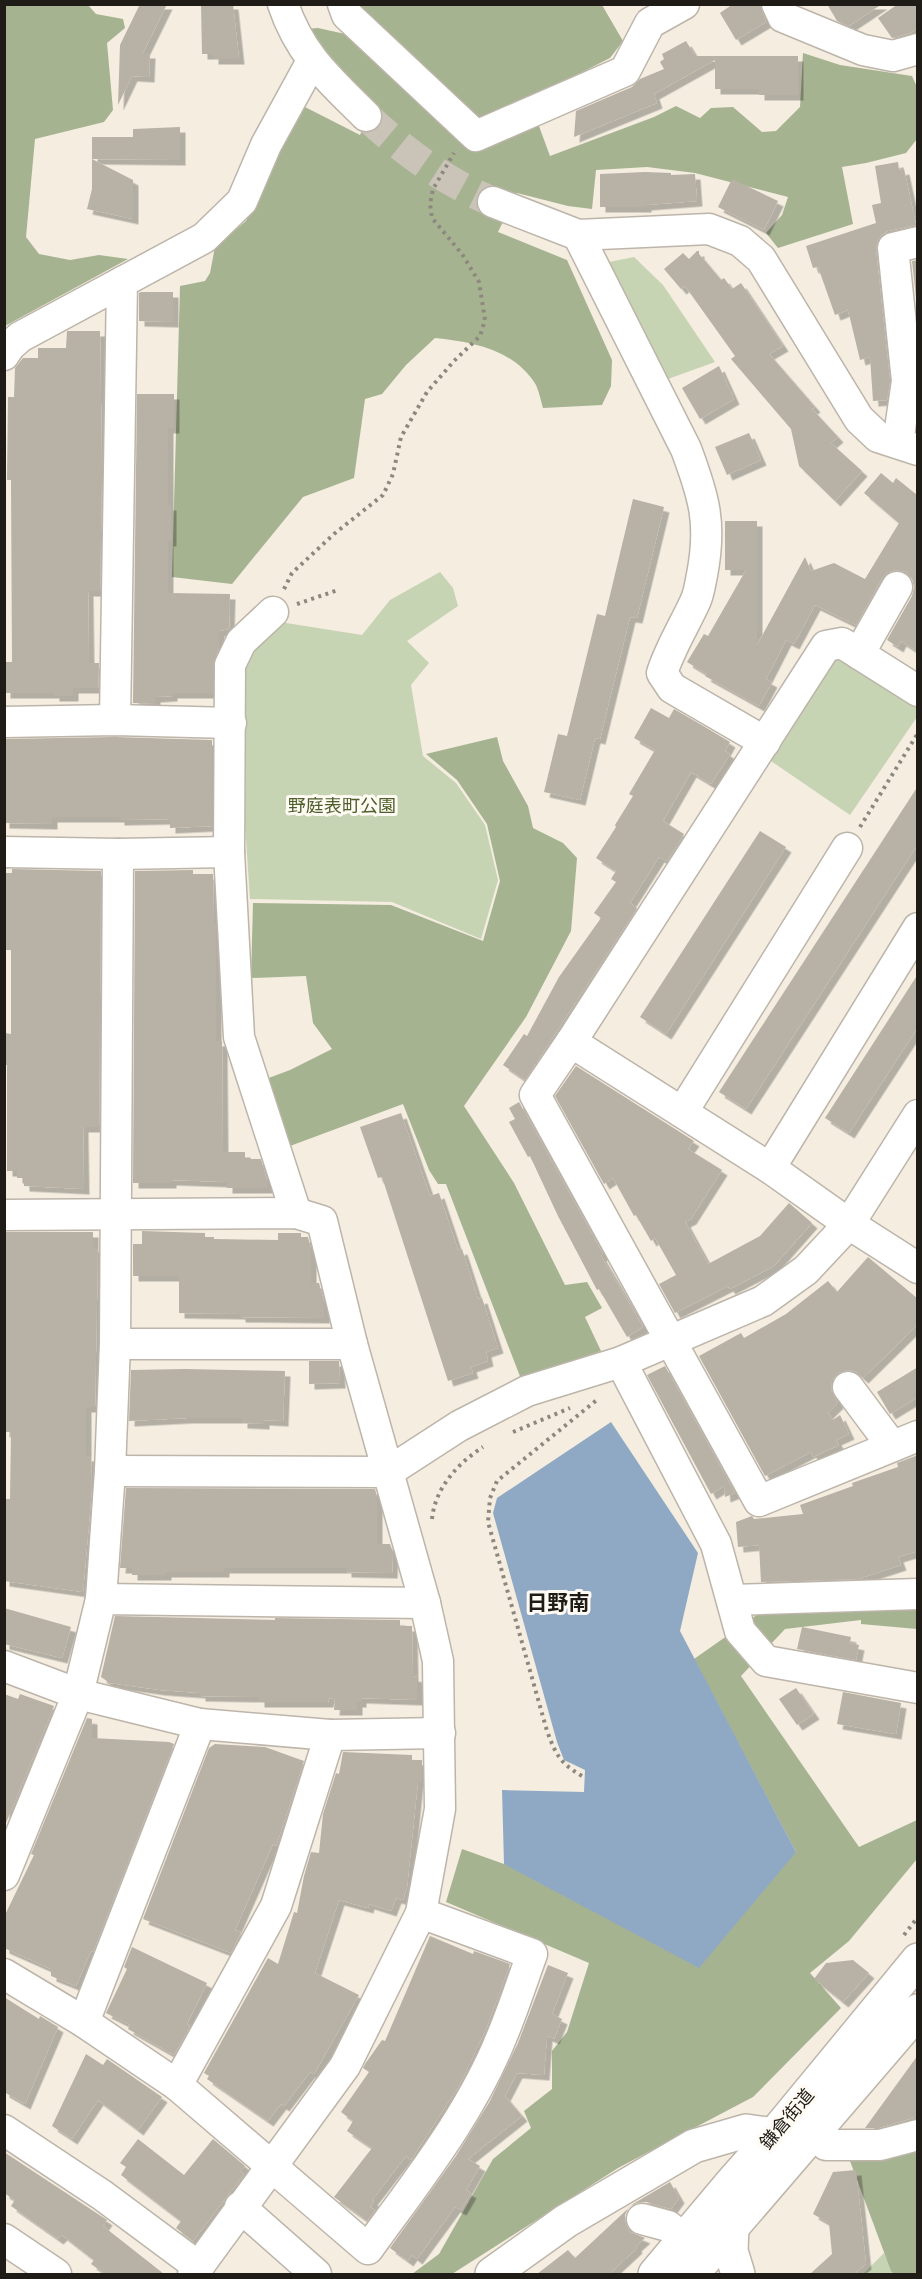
<svg xmlns="http://www.w3.org/2000/svg" width="922" height="2279" font-family="Figtree,'Noto Sans JP',sans-serif">
	<style>
		.green { fill: #c7d4b3 }
		.forest { fill: #a6b391 }
		.water { fill: #8fa9c4 }
		.building { fill: #b8b1a5; filter: url(#shadow) }
		.lines { fill: none; stroke-linecap: round; stroke-linejoin: round }
		.minor-tunnel { stroke: #c9c3b8; stroke-width: 30; stroke-dasharray: 30 15; stroke-linecap: butt }
		.minor-casing { stroke: #bdb5aa; stroke-width: 33 }
		.major-casing { stroke: #bdb5aa; stroke-width: 36 }
		.path { stroke: #8d887f; stroke-width: 4; stroke-dasharray: 3 4.5; stroke-linecap: butt }
		.minor { stroke: #fff; stroke-width: 30 }
		.major { stroke: #fff; stroke-width: 33 }
		.labels { text-anchor: middle; stroke-width: 6; stroke-linejoin: round; paint-order: stroke }
		.park-label { font-size: 18px; fill: #4d5e2a; stroke: #fffaf3 }
		.street-label { font-size: 18px; fill: #1f1c18; stroke: #fffaf3 }
		.quarter-label { font-size: 21px; font-weight: bold; fill: #1f1c18; stroke: #fffaf3 }
	</style>
	<defs>
		<filter id="shadow"><feDropShadow dx="5.5" dy="5.5" stdDeviation="0" flood-color="#0004"/></filter>
	</defs>
	<rect width="100%" height="100%" fill="#f4ede0"/>
	<g class="green">
		<path d="M634,257L663,285L715,362L668,379L607,272L609,262Z"/>
		<path d="M440,572L453,588L458,606L407,641L429,663L411,685L423,756L456,783L485,825L498,880L481,939L392,902L250,899L245,824L246,661L257,645L280,622L362,635L390,600Z"/>
		<path d="M848,657L917,704V717L850,815L768,759L836,658Z"/>
		<path d="M884,2253L894,2274H863Z"/>
	</g>
	<g class="forest">
		<path d="M5,4L88,5L96,14L123,19L125,28L107,43L113,110L104,122L35,139L26,237L39,254L70,260L99,255L128,259L5,326Z"/>
		<path d="M353,5H602L623,41L610,58L529,99L550,156L654,117L676,106L700,118L711,108L733,107L762,132L776,131L800,107L803,53L840,65L912,76L917,87V139L906,153L866,163L842,167L853,224L778,248L766,233L782,215L788,197L695,173L647,167L596,170L592,209L568,206L517,193L498,232L567,260L612,360L611,386L602,405L543,408C541,401 539,392 536,385C514,349 472,342 435,338L406,365L382,394L365,399L354,478L303,497L232,584L172,577L180,286L205,281L210,273L215,247L246,221L293,109L305,107L360,135L373,108L305,29L318,28L345,34L360,18Z"/>
		<path d="M497,737L503,761L528,806L533,828L563,843L577,858L571,931L526,1017L464,1106L514,1183L565,1285L587,1282L602,1308L585,1317L601,1351L521,1379L446,1184H438L429,1170L403,1104L290,1146L266,1079L290,1070L332,1049L313,1023L306,976L251,978L253,903L391,905L483,941L500,881L487,824L457,780L426,754Z"/>
		<path d="M917,1605V1629L861,1624V1620L785,1629L741,1676L859,1847L917,1820V1859L849,1941L810,1973L841,2008L753,2097L618,2168L452,2274H412L439,2254L493,2159L531,2128L524,2111L552,2089V2051L567,2032L589,1963L446,1902L462,1849L504,1864L796,1852L694,1659L761,1612Z"/>
		<path d="M917,2145V2274H894L891,2271L850,2161Z"/>
	</g>
	<path class="water" d="M611,1422L698,1553L680,1631L796,1852L699,1968L504,1864L502,1790L584,1792L585,1770L564,1760L557,1742L493,1513L497,1498Z"/>
	<g class="building">
		<path d="M140,4H167L143,53H150L149,77L132,76L118,105L120,45Z"/>
		<path d="M201,4H233L239,59H213V54H202Z"/>
		<path d="M733,4H760L766,22L736,40L720,13Z"/>
		<path d="M827,4H882L849,26L837,21Z"/>
		<path d="M898,4H918V28L910,33L892,38L878,18Z"/>
		<path d="M686,41L695,56H798V95H759V89H715V60L654,94L657,103L574,137L576,111L632,87L640,79L664,69L660,62L664,59L662,54Z"/>
		<path d="M180,127V160L92,159L133,180V219L87,209L92,189V137H133V129Z"/>
		<path d="M898,162L899,170L904,169L916,225L888,231L881,235L877,242L876,250L890,381L887,400L873,401L870,357L860,360L848,310L835,315L818,267L813,268L806,246L876,223L872,205L881,203L875,166Z"/>
		<path d="M645,172L671,173V175L695,174L697,201L646,205V207H600V174Z"/>
		<path d="M732,179L778,201L764,230L718,207Z"/>
		<path d="M697,251H699V254L721,280L724,278L732,289L741,283L783,346L769,354L815,407L812,409L838,437L831,443L862,471L835,501L799,466L791,429L731,359L735,356L685,286L681,289L664,269L683,253L689,259Z"/>
		<path d="M918,260V316L912,261Z"/>
		<path d="M141,292H173V322L139,321V293Z"/>
		<path d="M67,331H100L102,473L100,591H88L89,663H99L98,688H73V696H54V693H5V662H12L11,480H7L8,397H14L15,368L23,358H38V348H66Z"/>
		<path d="M719,366L734,399L700,419L682,388Z"/>
		<path d="M137,394H174V428H168V505H171V541H168V593L230,594L229,629L219,631V648L213,665V693H172V696L155,697V704L133,703Z"/>
		<path d="M749,433L761,460L727,475L715,447Z"/>
		<path d="M881,473L893,483L896,478L917,495L918,493V652L901,641L898,647L887,640L912,596L914,587L912,579L906,572L896,570L888,572L882,578L856,625L815,605L794,644L786,640L766,679L772,682L759,706L705,676L707,674L687,662L704,634L708,636L746,570H725V521H757V645L805,557L811,571L834,563L865,579L899,523L864,493Z"/>
		<path d="M633,499L664,507L637,618L630,617L600,739L595,738L580,800L544,792L558,734L567,736L597,614L605,616Z"/>
		<path d="M651,708L669,718L674,709L705,727L730,742L725,751L730,754L711,784L691,772L663,821L684,834L667,861L659,857L630,903L637,908L525,1080L503,1065L524,1034L527,1036L559,977L601,918L594,913L616,882L611,879L616,871L596,858L616,827L615,825L633,796L629,794L655,750L634,738Z"/>
		<path d="M115,737L212,740V826L170,828V819L119,820V817H52V824L4,823V739Z"/>
		<path d="M918,786V844L746,1109L719,1092Z"/>
		<path d="M760,831L786,847L666,1034L640,1017Z"/>
		<path d="M12,869L101,871L99,1127H83L84,1189L24,1186V1178H17V1171H7V1065H5V1033L11,1034V950H6L4,873H12Z"/>
		<path d="M193,870V874H213L214,924H216V1041H222L223,1152H245V1159H261L267,1181V1188H227V1182L171,1180V1183H133L135,871Z"/>
		<path d="M918,974V1027L849,1133L825,1118Z"/>
		<path d="M576,1066L694,1141L688,1149L722,1170L691,1219L685,1222L708,1264L760,1236L789,1203L812,1223L774,1266L730,1289L728,1286L675,1313L659,1284L676,1275L655,1238L651,1241L636,1215L634,1216L613,1178L604,1184L555,1096Z"/>
		<path d="M519,1102L603,1254L601,1256L643,1327L627,1337L599,1289L597,1290L558,1216L530,1156L528,1157L509,1122L515,1119L509,1108Z"/>
		<path d="M401,1113L430,1196L439,1193L458,1250L462,1249L478,1299L482,1298L498,1348L486,1352L488,1361L471,1367L473,1373L448,1381L382,1177L378,1178L360,1127Z"/>
		<path d="M142,1231L205,1233V1237H214V1239L278,1240V1233H301V1237H308L311,1249V1283H319L324,1302V1318L240,1317V1314L179,1313V1276H133V1244H142Z"/>
		<path d="M5,1232H93V1247H98L95,1407H86V1456H91L92,1488L83,1592L4,1581V1499H10L11,1432H4Z"/>
		<path d="M868,1257L918,1299V1324L863,1378L855,1371L847,1370L838,1373L832,1380L831,1390L838,1403L828,1413L833,1420L840,1415L849,1434L836,1440L839,1445L813,1457L811,1452L765,1476L699,1356L741,1333L744,1338L786,1314L828,1281L837,1292Z"/>
		<path d="M309,1361H339L340,1383L309,1384Z"/>
		<path d="M665,1366L735,1493L725,1497L724,1486L711,1494L647,1375Z"/>
		<path d="M918,1367V1397L890,1414L877,1392Z"/>
		<path d="M185,1369L285,1371L283,1421L264,1420V1424L242,1423V1418H187L129,1421L131,1370Z"/>
		<path d="M918,1455V1551L898,1557L901,1565L858,1579L761,1582L759,1545L738,1547L736,1522L752,1516L754,1519L803,1514L800,1505L853,1486L852,1483L898,1467L897,1463Z"/>
		<path d="M126,1488L375,1489L377,1497V1544H390L393,1552L392,1573L346,1572V1568H224V1572H166V1575H132V1568H120Z"/>
		<path d="M4,1608L71,1627L62,1658L4,1644Z"/>
		<path d="M115,1616L275,1620V1618L400,1620V1626H412L413,1676L417,1677V1700L361,1698V1702H357V1710H334L335,1699L329,1698L328,1702H259V1697L200,1696V1693L160,1690L110,1683L101,1677Z"/>
		<path d="M802,1627L851,1637L850,1643L859,1645L856,1660L797,1649Z"/>
		<path d="M796,1688L814,1714L797,1725L779,1699Z"/>
		<path d="M843,1692L901,1703L896,1734L837,1724Z"/>
		<path d="M4,1694L18,1699L20,1694L54,1706L4,1828Z"/>
		<path d="M87,1718L92,1719V1738L169,1742L174,1744L93,1952L91,1951L76,1986L51,1976V1969L4,1948V1917L34,1855L31,1854Z"/>
		<path d="M215,1744L265,1747L304,1761L276,1846L273,1844L235,1930L241,1932L231,1953L143,1919L209,1748Z"/>
		<path d="M343,1752L412,1755V1760H422V1781H418L407,1887L403,1900L396,1898L391,1911L369,1904L368,1908L339,1900L315,1973L359,1995L314,2074L310,2072L284,2106L281,2104L268,2121L207,2079L209,2076L204,2073L268,1958L278,1964L294,1912L297,1913L304,1876L311,1852L319,1853L323,1814L336,1773L339,1774Z"/>
		<path d="M430,1936L473,1954L474,1951L510,1964L486,2029L460,2084L411,2160L406,2156L372,2200L374,2201L370,2207L375,2210L367,2221L362,2218L365,2214L362,2217L334,2197L372,2148L347,2131L353,2121L341,2112L369,2072L363,2068L365,2064L382,2040L385,2041Z"/>
		<path d="M132,1947L207,1983L187,2024L190,2026L174,2055L128,2029L130,2025L106,2013L127,1969L124,1967Z"/>
		<path d="M853,1960L869,1973L843,2002L814,1979L826,1963Z"/>
		<path d="M548,1965L568,1973L552,2014L562,2019L554,2039L547,2036L544,2075L517,2073L505,2096L522,2116L468,2159L480,2166L466,2190L471,2193L461,2210L455,2207L417,2259L412,2255L408,2261L390,2248L456,2156L490,2101L518,2043Z"/>
		<path d="M4,1997L39,2019L40,2016L58,2027L25,2104L4,2092Z"/>
		<path d="M86,2054L103,2065L107,2059L162,2097L138,2130L98,2100L72,2139L52,2126Z"/>
		<path d="M918,2055V2113L913,2118L878,2128H865Z"/>
		<path d="M138,2139L184,2175L213,2139L245,2166L240,2171L244,2174L193,2241L176,2228L181,2221L121,2175L126,2167L120,2163Z"/>
		<path d="M4,2152L107,2220L103,2226L164,2274H105L91,2264L94,2260L62,2235L58,2239L11,2206L15,2200L4,2193Z"/>
		<path d="M856,2170L866,2264L854,2274H810L832,2254L829,2223L813,2214L833,2172Z"/>
		<path d="M670,2182L679,2198L671,2209L646,2202L637,2203L629,2207L625,2215L626,2224L630,2232L645,2238L636,2246L637,2248L609,2274H537L568,2250L575,2258L633,2204Z"/>
	</g>
	<g class="lines">
		<path class="minor-tunnel" d="M366,116C405,152 444,181 493,202"/>
		<defs>
			<g id="minor">
				<path d="M283,4C300,55 330,80 366,116"/>
				<path d="M343,4L347,15L476,136L625,71L650,23L684,4"/>
				<path d="M777,4L783,17L863,50L893,56L918,49"/>
				<path d="M493,202L578,235L709,229L740,241L761,259L859,419L878,437L918,450"/>
				<path d="M578,235L686,449C704,497 712,523 702,575C700,584 699,594 695,602C684,626 670,648 662,673L672,688L765,742"/>
				<path d="M4,355L10,346L20,337L204,238L242,201L266,145L312,61"/>
				<path d="M898,443L907,381L893,248L918,242"/>
				<path d="M273,612L241,642L230,665L229,852L239,1037L296,1213"/>
				<path d="M859,654L897,587"/>
				<path d="M115,720L122,282"/>
				<path d="M4,722L115,720L231,723"/>
				<path d="M4,852L118,854L229,852"/>
				<path d="M571,1042L826,646L842,643L918,691"/>
				<path d="M683,1111L847,848"/>
				<path d="M770,1168L918,928"/>
				<path d="M4,1215L296,1213L322,1221L352,1344L425,1603L438,1661L440,1809L421,1913L345,2066L193,2274"/>
				<path d="M918,1268L849,1224L770,1168L571,1042L535,1095L759,1501L918,1436"/>
				<path d="M115,1344H352"/>
				<path d="M621,1362L716,1544L740,1631L766,1661L918,1688"/>
				<path d="M848,1387L892,1446"/>
				<path d="M110,1471L388,1472L459,1426L527,1391L621,1362L763,1301L806,1270L849,1224L918,1115"/>
				<path d="M101,1599L110,1471L115,1344L118,854"/>
				<path d="M733,1600L918,1594"/>
				<path d="M4,1666L78,1694L200,1724L330,1735L440,1733"/>
				<path d="M4,1875L78,1694L101,1599L425,1603"/>
				<path d="M4,1974L84,2022L177,2085L368,2249C417,2181 471,2114 502,2036C513,2010 522,1982 532,1954L421,1913"/>
				<path d="M84,2022L200,1724"/>
				<path d="M177,2085L276,1906L330,1735"/>
				<path d="M4,2130L102,2195L199,2267"/>
				<path d="M826,2145H880L918,2135"/>
				<path d="M240,2207L316,2274"/>
				<path d="M642,2219L668,2226L685,2239"/>
				<path d="M4,2239L56,2274"/>
			</g>
			<g id="major">
				<path d="M732,2228L731,2251L738,2274"/>
				<path d="M492,2274L566,2221L694,2146L746,2131L774,2135"/>
				<path d="M655,2274L729,2186L774,2135L918,1960"/>
				<path d="M692,2274L918,2011"/>
			</g>
		</defs>
		<use href="#minor" class="minor-casing"/>
		<use href="#major" class="major-casing"/>
		<g class="path">
			<path d="M284,589L292,573L334,534L383,495L393,474L401,437L427,392L454,361L480,336L485,320L479,282L462,254L432,218L430,204L433,189L454,153"/>
			<path d="M297,604L338,590"/>
			<path d="M860,827L918,733"/>
			<path d="M513,1432L570,1408"/>
			<path d="M432,1519C435,1488 458,1463 483,1447"/>
			<path d="M582,1776C560,1763 556,1755 547,1731L488,1522L490,1498L497,1481L598,1399"/>
			<path d="M904,1935L918,1917"/>
		</g>
		<use href="#minor" class="minor"/>
		<use href="#major" class="major"/>
	</g>
	<g class="labels">
		<g class="park-label">
			<text x="342" y="812">野庭表町公園</text>
		</g>
		<g class="street-label">
			<text transform="translate(787 2119) rotate(-50)" y="6">鎌倉街道</text>
		</g>
		<g class="quarter-label">
			<text x="558" y="1610">日野南</text>
		</g>
	</g>
	<rect width="922" height="2279" fill="none" stroke="#1f1c18" stroke-width="12"/>
</svg>
